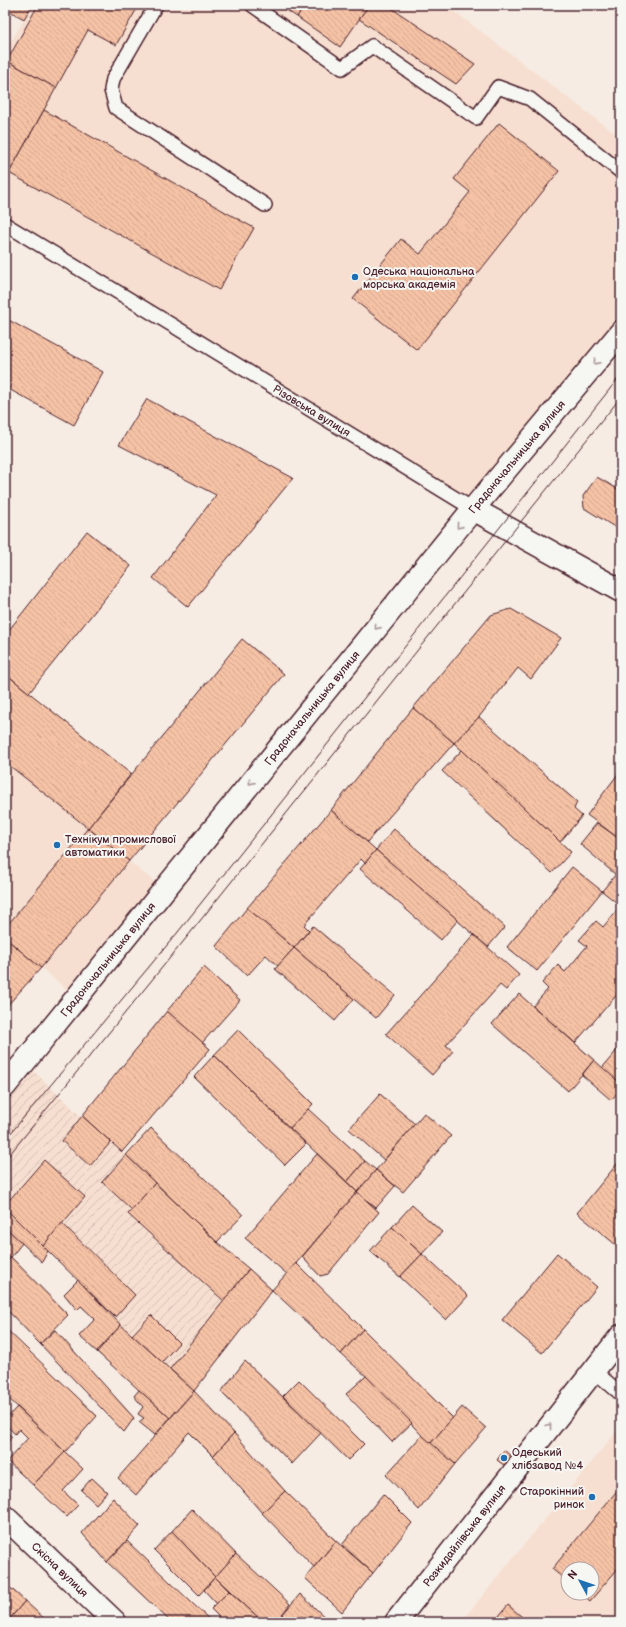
<svg xmlns="http://www.w3.org/2000/svg" width="626" height="1627" font-family="'Balsamiq Sans',sans-serif">
	<style>
		.built { fill: #f6dfd0; fill-rule: evenodd }
		.industrial { fill: url(#industrial-furrows) }
		.building { fill: url(#building-back-hatch); stroke: #4a1f2b }
		.lines { fill: none; stroke-linecap: round; stroke-linejoin: round }
		.lane-casing { stroke: #4a1f2b; stroke-width: 16 }
		.street-casing { stroke: #4a1f2b; stroke-width: 25 }
		.secondary-casing { stroke: #4a1f2b; stroke-width: 25 }
		.lane { stroke: #f6f6f2; stroke-width: 13 }
		.street { stroke: #f6f6f2; stroke-width: 22 }
		.secondary { stroke: #f6f6f2; stroke-width: 22 }
		.tram { stroke: #4a1f2b; stroke-width: 1 }
		.oneway { stroke: #a99598 }
		.poi-dot { fill: #1f6fb2; stroke: #f6f6f2; stroke-width: 1.5 }
		.labels { text-anchor: middle; stroke-width: 4; stroke-linejoin: round; paint-order: stroke }
		.poi-label { font-size: 11px; fill: #4a1f2b; stroke: #f6f6f2; text-anchor: start }
		.street-label { font-size: 11px; fill: #4a1f2b; stroke: #f6f6f2 }
	</style>
	<defs>
		<pattern id="industrial-furrows" width="10" height="10" patternUnits="userSpaceOnUse"><rect width="10" height="10" fill="#f6dfd0"/><path d="M-1 1l2-2M0 10L10 0M9 11l2-2" fill="none" stroke="#d4bfb3"/></pattern>
		<pattern id="building-back-hatch" width="6" height="6" patternUnits="userSpaceOnUse"><rect width="6" height="6" fill="#f5c2a5"/><path d="M-1 5l2 2M0 0l6 6M5-1l2 2" fill="none" stroke="#d4a68e"/></pattern>
	</defs>
	<rect width="100%" height="100%" fill="#f6ece3"/>
	<filter id="ink" filterUnits="userSpaceOnUse"><feTurbulence type="fractalNoise" baseFrequency=".025" numOctaves="2"/><feDisplacementMap in="SourceGraphic" scale="8" xChannelSelector="R" yChannelSelector="G"/><feConvolveMatrix kernelMatrix="1 2 1 2 8 2 1 2 1" color-interpolation-filters="sRGB"/></filter>
	<g filter="url(#ink)">
		<g class="built">
			<path d="M32,5H446L621,138V328L473,507L5,226V52Z"/>
			<path d="M5,673L131,774L88,828L162,888L76,997L5,938Z"/>
			<path d="M621,1426V1622H461ZM568,1569H592V1593H568Z"/>
		</g>
		<path class="industrial" d="M26,1064L82,1117L126,1155L217,1242L272,1290L194,1391L121,1325L115,1317L5,1208V1090Z"/>
		<g class="building">
			<path d="M9,5H32L24,19L6,9Z"/>
			<path d="M38,5H139L116,45L88,30L56,88L7,61Z"/>
			<path d="M279,5H305L297,17Z"/>
			<path d="M305,5H369L340,47L297,17Z"/>
			<path d="M369,5H387L475,64L456,84L359,19Z"/>
			<path d="M7,61L56,88L9,173L5,171V65Z"/>
			<path d="M44,110L254,228L219,290L9,173Z"/>
			<path d="M499,123L559,171L417,350L353,299L401,239L420,254L470,192L454,179Z"/>
			<path d="M621,221V229L617,226Z"/>
			<path d="M5,318L103,372L74,425L5,387Z"/>
			<path d="M147,399L293,478L188,607L153,578L216,495L119,445Z"/>
			<path d="M597,477L621,491V531L584,508L583,496Z"/>
			<path d="M87,531L131,566L29,693L5,673V635Z"/>
			<path d="M511,609L561,638L531,679L518,668L479,717L454,743L413,708L491,615Z"/>
			<path d="M242,639L284,674L129,861L88,828Z"/>
			<path d="M7,675L131,774L88,828L5,762V678Z"/>
			<path d="M413,708L454,743L367,842L331,810Z"/>
			<path d="M479,717L577,802L574,809L582,816L560,842L454,743Z"/>
			<path d="M462,750L571,852L552,873L442,771Z"/>
			<path d="M621,770V840L587,815Z"/>
			<path d="M331,810L376,850L365,863L361,859L304,925L309,930L294,948L247,908Z"/>
			<path d="M597,823L621,840V868L616,875L580,844Z"/>
			<path d="M88,828L129,861L41,968L5,938V928Z"/>
			<path d="M394,829L505,927L488,947L376,850Z"/>
			<path d="M376,850L458,920L441,940L360,869Z"/>
			<path d="M572,867L602,891L537,971L507,947Z"/>
			<path d="M621,868V906L602,891Z"/>
			<path d="M247,908L294,948L278,966L266,955L247,976L216,946Z"/>
			<path d="M618,909L621,911V990L575,1043L533,1006L548,989L542,983L558,965L565,972L587,946L579,940L596,921L603,927Z"/>
			<path d="M313,926L395,995L376,1018L294,948Z"/>
			<path d="M474,935L519,975L506,990L500,985L446,1045L453,1051L432,1075L386,1034Z"/>
			<path d="M5,938L41,968L5,1008Z"/>
			<path d="M294,948L354,999L335,1021L275,969Z"/>
			<path d="M204,967L240,1000L202,1043L167,1011Z"/>
			<path d="M519,994L594,1060L568,1091L492,1024Z"/>
			<path d="M167,1011L210,1049L122,1152L82,1116Z"/>
			<path d="M238,1030L313,1104L290,1128L214,1055Z"/>
			<path d="M618,1049L621,1052V1084L602,1068Z"/>
			<path d="M214,1055L306,1144L285,1165L194,1077Z"/>
			<path d="M594,1060L621,1084V1089L611,1100L582,1075Z"/>
			<path d="M380,1094L415,1124L384,1160L349,1129Z"/>
			<path d="M308,1109L365,1161L347,1182L290,1128Z"/>
			<path d="M424,1113L451,1136L403,1192L376,1170Z"/>
			<path d="M82,1116L111,1142L90,1166L62,1141Z"/>
			<path d="M151,1128L243,1215L217,1242L126,1155Z"/>
			<path d="M317,1154L357,1192L287,1274L245,1238Z"/>
			<path d="M126,1155L155,1183L132,1210L102,1182Z"/>
			<path d="M621,1159V1249L577,1213Z"/>
			<path d="M44,1160L85,1197L43,1246L5,1208V1205Z"/>
			<path d="M365,1161L376,1170L357,1192L347,1182Z"/>
			<path d="M376,1170L395,1186L376,1208L357,1192Z"/>
			<path d="M155,1183L217,1242L249,1269L224,1301L128,1214Z"/>
			<path d="M357,1192L379,1212L328,1274L320,1276L302,1257Z"/>
			<path d="M412,1205L442,1232L422,1254L392,1227Z"/>
			<path d="M5,1208L48,1251L42,1262L5,1227Z"/>
			<path d="M62,1223L135,1295L115,1317L43,1246Z"/>
			<path d="M5,1227L22,1243L5,1265Z"/>
			<path d="M392,1227L422,1254L400,1277L370,1251Z"/>
			<path d="M557,1253L597,1287L542,1353L502,1320Z"/>
			<path d="M422,1254L468,1296L446,1320L400,1277Z"/>
			<path d="M11,1257L68,1315L40,1344L5,1308V1265Z"/>
			<path d="M296,1263L363,1329L341,1354L272,1290Z"/>
			<path d="M249,1269L272,1290L194,1391L170,1369Z"/>
			<path d="M78,1280L121,1325L97,1352L79,1336L95,1319L81,1306L77,1310L64,1294Z"/>
			<path d="M151,1315L179,1343L162,1362L132,1335Z"/>
			<path d="M121,1325L194,1391L170,1418L97,1352Z"/>
			<path d="M5,1328L97,1416L65,1452L5,1395Z"/>
			<path d="M363,1329L453,1418L430,1444L366,1376L341,1354Z"/>
			<path d="M55,1330L134,1418L124,1432L40,1344Z"/>
			<path d="M245,1361L321,1433L292,1464L221,1392Z"/>
			<path d="M366,1376L412,1423L392,1442L346,1394Z"/>
			<path d="M299,1380L364,1444L348,1460L283,1396Z"/>
			<path d="M139,1390L170,1418L155,1435L139,1422L144,1418L138,1414L143,1407L134,1396Z"/>
			<path d="M194,1391L234,1433L213,1456L189,1432L136,1495L118,1478Z"/>
			<path d="M17,1407L65,1452L33,1485L7,1461L28,1438L19,1429L15,1434L5,1424V1420Z"/>
			<path d="M462,1407L486,1428L455,1464L430,1444Z"/>
			<path d="M5,1431L12,1437L5,1445Z"/>
			<path d="M234,1433L285,1491L262,1513L213,1456Z"/>
			<path d="M422,1435L455,1464L419,1510L386,1475Z"/>
			<path d="M504,1450L512,1457L505,1466L497,1460Z"/>
			<path d="M65,1452L83,1469L63,1491L78,1505L67,1517L33,1485Z"/>
			<path d="M92,1478L107,1492L96,1504L81,1490Z"/>
			<path d="M621,1486V1565L590,1601L581,1593H592V1569H568V1582L552,1569Z"/>
			<path d="M285,1491L336,1541L314,1567L262,1513Z"/>
			<path d="M383,1494L412,1523L373,1573L342,1545Z"/>
			<path d="M113,1498L140,1526L107,1562L82,1533Z"/>
			<path d="M192,1509L236,1554L215,1577L172,1531Z"/>
			<path d="M172,1531L215,1577L199,1595L154,1550Z"/>
			<path d="M127,1541L150,1563L212,1622H171L107,1562Z"/>
			<path d="M336,1541L373,1573L342,1612L305,1578Z"/>
			<path d="M236,1554L290,1604L276,1622H263L215,1577Z"/>
			<path d="M215,1577L229,1591L217,1604L204,1590Z"/>
			<path d="M5,1583L25,1601L7,1622H5Z"/>
			<path d="M229,1591L259,1618L254,1622H224L211,1609Z"/>
			<path d="M300,1594L330,1622H276Z"/>
			<path d="M25,1601L48,1622H7Z"/>
			<path d="M508,1605L528,1622H494Z"/>
		</g>
		<g class="lines">
			<defs>
				<g id="lane">
					<path d="M156,5L113,79L111,90L116,108L265,205"/>
					<path d="M252,5L342,68L372,46L476,118L498,87L530,99L621,172"/>
					<path id="s1" d="M5,224L167,322L473,509"/>
					<path d="M593,1370L621,1394"/>
				</g>
				<g id="street">
					<path d="M473,509L621,591"/>
					<path id="s2" d="M5,1517L115,1622"/>
				</g>
				<g id="secondary">
					<path id="s3" d="M5,1086L473,509L621,332"/>
					<path id="s4" d="M396,1622L621,1336"/>
				</g>
			</defs>
			<use href="#lane" class="lane-casing"/>
			<use href="#street" class="street-casing"/>
			<use href="#secondary" class="secondary-casing"/>
			<use href="#lane" class="lane"/>
			<use href="#street" class="street"/>
			<use href="#secondary" class="secondary"/>
			<g class="tram">
				<path d="M5,1140L178,932L621,375"/>
				<path d="M5,1160L187,937L621,397"/>
			</g>
		</g>
		<defs><path id="oneway-chevron" d="M-2-3.5L2.5 0L-2 3.5" fill="none" stroke-width="1.6" stroke-linecap="round" stroke-linejoin="round"/></defs>
		<g class="oneway">
			<use href="#oneway-chevron" transform="translate(596 362) rotate(130)"/>
			<use href="#oneway-chevron" transform="translate(459 526) rotate(129)"/>
			<use href="#oneway-chevron" transform="translate(377 627) rotate(129)"/>
			<use href="#oneway-chevron" transform="translate(251 782) rotate(129)"/>
			<use href="#oneway-chevron" transform="translate(549 1426) rotate(-52)"/>
		</g>
	</g>
	<g class="poi-dot">
		<circle cx="355" cy="277" r="4"/>
		<circle cx="57" cy="845" r="4"/>
		<circle cx="504" cy="1458" r="4"/>
		<circle cx="592" cy="1497" r="4"/>
	</g>
	<g class="labels">
		<g class="poi-label">
			<text x="363" y="275">Одеська національна<tspan x="363" dy="13">морська академія</tspan></text>
			<text x="65" y="843">Технікум промислової<tspan x="65" dy="13">автоматики</tspan></text>
			<text x="512" y="1456">Одеський<tspan x="512" dy="13">хлібзавод №4</tspan></text>
			<text x="584" y="1495" text-anchor="end">Старокінний<tspan x="584" dy="13">ринок</tspan></text>
		</g>
		<g class="street-label">
			<text dy="4" stroke="none"><textPath href="#s1" startOffset="359">Різовська вулиця</textPath></text>
			<text dy="4" stroke="none"><textPath href="#s3" startOffset="811">Градоначальницька вулиця</textPath></text>
			<text dy="4" stroke="none"><textPath href="#s3" startOffset="487">Градоначальницька вулиця</textPath></text>
			<text dy="4" stroke="none"><textPath href="#s3" startOffset="163">Градоначальницька вулиця</textPath></text>
			<text dy="4" stroke="none"><textPath href="#s4" startOffset="110">Розкидайлівська вулиця</textPath></text>
			<text dy="4" stroke="none"><textPath href="#s2" startOffset="76">Cкісна вулиця</textPath></text>
		</g>
	</g>
	<rect width="626" height="1627" fill="none" stroke="#f6f6f2" stroke-width="20"/>
	<rect x="10" y="10" width="606" height="1607" fill="none" stroke="#4a1f2b" stroke-width="1.5" filter="url(#ink)"/>
	<g transform="translate(580 1581) rotate(310)"><circle r="19" fill="#f6f6f2" stroke="#b1a0a2"/>
	<path d="M0-3L7 15L0 10L-7 15Z" fill="#1f6fb2"/>
	<text y="-6" font-size="11" font-weight="bold" text-anchor="middle" fill="#4a1f2b">N</text>
	</g>
</svg>
